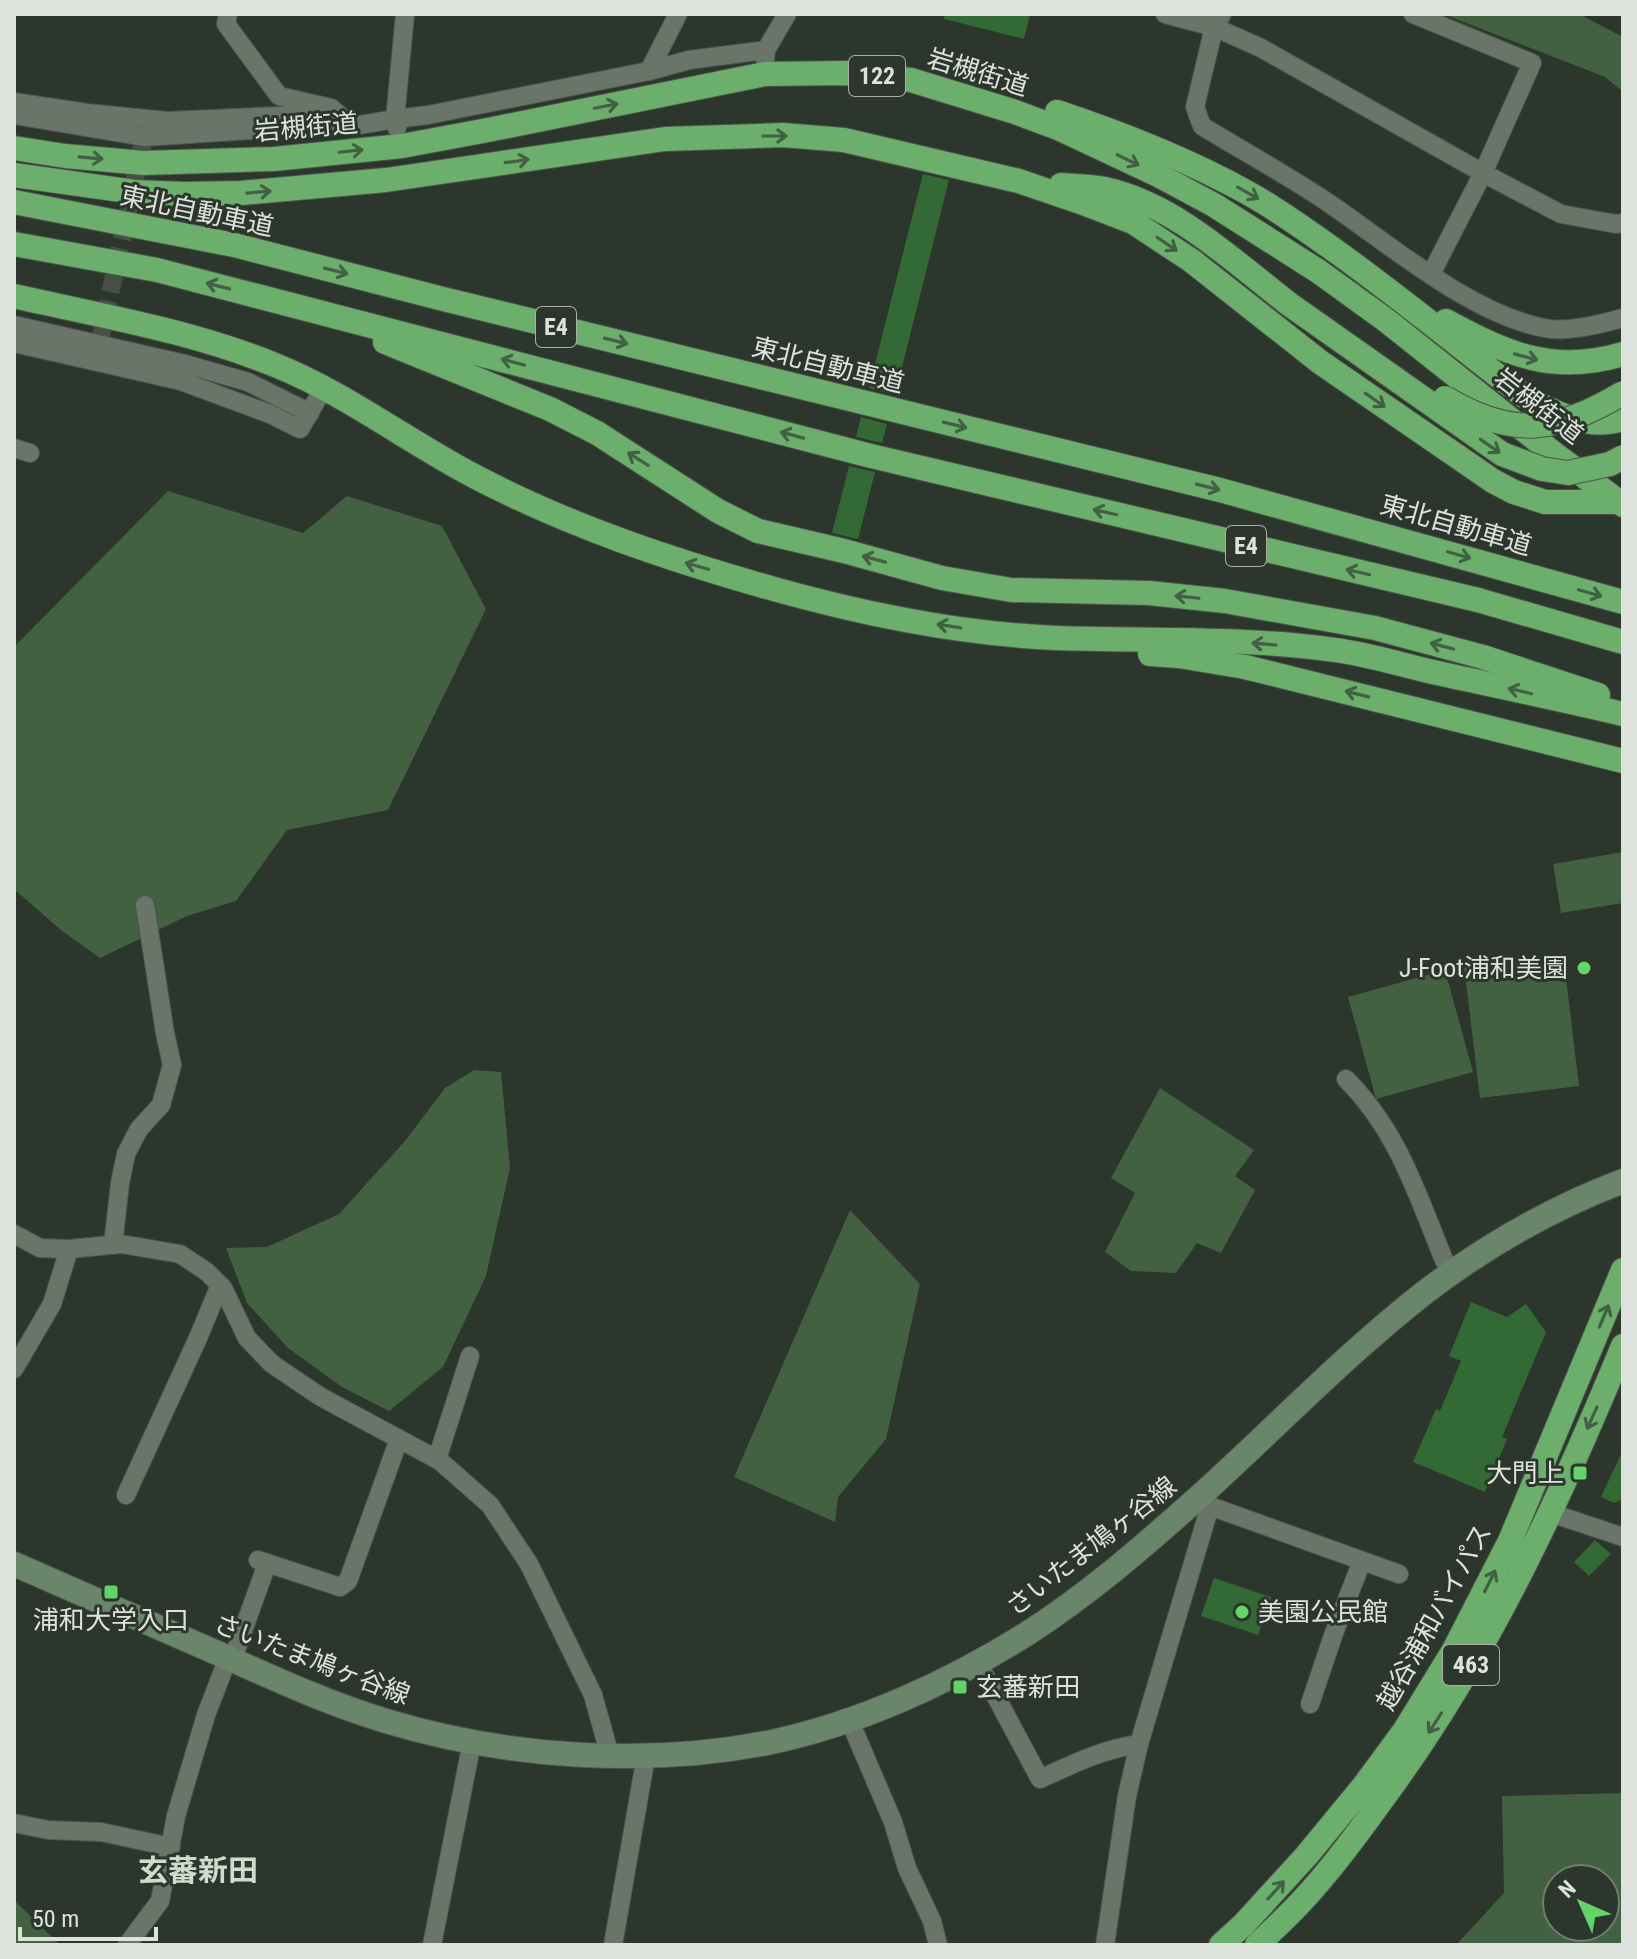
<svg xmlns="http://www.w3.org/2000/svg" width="1637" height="1959" font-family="'Roboto Condensed','Noto Sans JP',sans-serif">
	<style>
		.green { fill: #416141; fill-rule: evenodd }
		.building { fill: #336935 }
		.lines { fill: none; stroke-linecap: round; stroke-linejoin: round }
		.street-tunnel { stroke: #475046; stroke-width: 18; stroke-dasharray: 18 9; stroke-linecap: butt }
		.street-casing { stroke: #4c544c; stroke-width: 20 }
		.secondary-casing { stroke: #4c544c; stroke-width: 26 }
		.highway-casing { stroke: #4c544c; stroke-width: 26 }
		.street { stroke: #697569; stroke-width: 18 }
		.secondary { stroke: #6a866a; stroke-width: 24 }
		.highway { stroke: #6caf6d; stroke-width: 24 }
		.highway-bridge-casing { stroke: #4c544c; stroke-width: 26; stroke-linecap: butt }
		.highway-bridge { stroke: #6caf6d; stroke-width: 24 }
		.oneway { stroke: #426043 }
		.poi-dot { fill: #63d468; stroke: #2c362c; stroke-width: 3 }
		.labels { text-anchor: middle; stroke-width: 6; stroke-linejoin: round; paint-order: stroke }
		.shield { fill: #2c362c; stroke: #a8afa7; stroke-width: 2 }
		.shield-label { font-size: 24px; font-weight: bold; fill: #dde3dc }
		.street-label { font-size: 26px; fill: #dde3dc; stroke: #2c362c }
		.poi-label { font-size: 26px; fill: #dde3dc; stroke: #2c362c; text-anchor: end }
		.quarter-label { font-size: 30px; font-weight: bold; fill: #cedbcd; stroke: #2c362c }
	</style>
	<rect width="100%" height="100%" fill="#2c362c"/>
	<g class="green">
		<path d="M1443,14H1579L1623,37V92L1605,77Z"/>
		<path d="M168,491L303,533L347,496L442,526L486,609L388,810L287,830L236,901L187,916L100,958L61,930L14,889V647Z"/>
		<path d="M1623,852V903L1561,913L1553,864Z"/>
		<path d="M1563,953L1579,1086L1480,1098L1464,966Z"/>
		<path d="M1445,970L1473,1072L1376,1099L1348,997Z"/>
		<path d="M474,1070L501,1072L510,1168L486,1276L443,1367L389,1411L342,1387L288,1348L247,1303L226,1248L267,1247L339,1214L405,1141L445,1088Z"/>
		<path d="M1160,1088L1254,1150L1235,1176L1255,1190L1221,1253L1197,1243L1176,1273L1131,1271L1105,1252L1135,1193L1111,1178Z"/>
		<path d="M850,1210L920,1284L886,1439L838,1497L835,1522L734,1477Z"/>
		<path d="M1623,1793V1945H1456L1504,1893L1502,1796ZM1557,1879H1605V1927H1557Z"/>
		<path d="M14,1900L60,1945H14Z"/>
	</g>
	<g class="building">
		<path d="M945,14H1030L1024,39L944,19Z"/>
		<path d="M923,174L949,180L895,395L869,388Z"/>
		<path d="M861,417L887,424L882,443L856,437Z"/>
		<path d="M849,466L875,472L858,539L832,533Z"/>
		<path d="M1471,1302L1507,1317L1526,1304L1546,1332L1502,1437L1507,1439L1485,1492L1413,1462L1436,1409L1440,1411L1461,1361L1449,1356Z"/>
		<path d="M1623,1450V1499L1614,1503L1601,1497Z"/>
		<path d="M1595,1540L1611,1554L1589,1576L1574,1562Z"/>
		<path d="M1214,1578L1271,1597L1258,1635L1201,1616Z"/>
	</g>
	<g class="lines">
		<path class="street-tunnel" d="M99,345L144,137"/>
		<defs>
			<g id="street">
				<path d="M228,14L226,24L279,96L331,108L353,126L395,119L397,128"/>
				<path d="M405,14L395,119L428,115L649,71L689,60L766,50"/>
				<path d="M1165,14L1214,27L1261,48L1483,173L1561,214L1616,224L1623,223"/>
				<path d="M1222,14L1214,27L1195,107L1202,126C1246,153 1291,177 1333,206C1394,248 1472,314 1544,328C1568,333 1600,324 1623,318"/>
				<path d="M1413,14L1532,63L1483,173L1431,274"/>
				<path d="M765,59L766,50L787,14"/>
				<path d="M649,71L678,14"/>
				<path d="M14,102L87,113L167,121L301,115L331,108"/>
				<path d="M14,115L144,137L296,127L346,120"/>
				<path d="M14,325L185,364L248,382L310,413"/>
				<path d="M14,343L181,381L270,414L300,429L323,389"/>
				<path d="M14,448L30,453"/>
				<path d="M1346,1079C1398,1131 1417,1194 1444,1260L1453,1272"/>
				<path d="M14,1234L40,1248L69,1249L121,1244L180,1254L207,1272L223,1288L247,1338L272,1364L321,1397L440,1461L490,1505L529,1564L593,1695L610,1756"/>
				<path d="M113,1245L120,1183L126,1154L139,1129L161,1105L172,1065L165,1033L145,905"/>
				<path d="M14,1369L52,1304L69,1249"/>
				<path d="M437,1459L470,1356"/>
				<path d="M126,1495L198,1338L220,1285"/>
				<path d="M1202,1497L1210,1506L1399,1574"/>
				<path d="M1551,1513L1623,1537"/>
				<path d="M258,1560L340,1587L348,1581L399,1439"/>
				<path d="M978,1663L1040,1779C1073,1764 1103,1749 1139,1744"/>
				<path d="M1310,1704L1334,1633L1362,1561"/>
				<path d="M849,1719L893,1822L907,1868L932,1921L938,1945"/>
				<path d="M14,1823L48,1830L101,1832L171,1847"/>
				<path d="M127,1945L160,1901L176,1816L206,1715L228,1658L236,1650L267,1564"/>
				<path d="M432,1945L472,1742"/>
				<path d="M613,1945L646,1756"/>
				<path d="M1105,1945L1127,1796L1139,1744L1210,1506"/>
			</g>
			<path id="secondary" d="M14,1564C84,1595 154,1625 224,1656C277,1680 330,1704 386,1721C505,1757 644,1767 767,1743C858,1724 949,1683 1028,1633C1089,1594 1145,1545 1200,1496C1274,1429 1345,1355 1424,1293C1484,1247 1552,1208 1623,1181"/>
			<g id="highway">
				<path d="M1057,112C1123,134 1187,159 1248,193C1277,209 1303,228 1330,247C1396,294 1459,346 1524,396C1554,413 1587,430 1623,419"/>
				<path d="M14,148L65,156L143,163L274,159L402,146L488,130L765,74L844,73L911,80L1015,112L1058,128L1160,176L1214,205L1318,271L1387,321L1553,453L1623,505"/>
				<path d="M14,175L135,192L184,194L241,193L386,180L665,139L783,135L844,140L1019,181L1086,204L1133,222L1192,261L1320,362L1493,481L1514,492L1545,502H1616"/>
				<path d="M1061,185C1075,186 1091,186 1105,189C1176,205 1233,261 1289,304"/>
				<path d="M14,202L234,245L443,299L1220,490L1623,602"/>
				<path d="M14,244L157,270L867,455L1478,600L1623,642"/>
				<path d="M14,296C101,316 192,331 275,365C345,393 407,441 474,476C569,526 671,560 774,589C863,614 963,634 1056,638C1149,641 1242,637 1335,650C1368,654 1401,665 1433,672C1497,686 1560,699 1623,714"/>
				<path d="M1446,321C1507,354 1553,375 1623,354"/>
				<path d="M385,342L550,409L597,433L718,511L758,531L844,551L942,578L1011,590L1149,593L1225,601L1375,628L1483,657L1598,695"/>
				<path d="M1150,654L1179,656L1245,667L1623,761"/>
				<path d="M1221,1945L1244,1924L1307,1855L1363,1787L1405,1730L1454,1650L1510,1541L1623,1270"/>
				<path d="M1257,1945C1272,1931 1287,1917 1301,1902C1331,1870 1358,1833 1384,1797C1487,1657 1557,1506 1623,1346"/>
			</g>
		</defs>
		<use href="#street" class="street-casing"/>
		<use href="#secondary" class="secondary-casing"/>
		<use href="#highway" class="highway-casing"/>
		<use href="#street" class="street"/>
		<use href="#secondary" class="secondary"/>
		<use href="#highway" class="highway"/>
		<defs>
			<g id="highway-bridge">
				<path d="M1289,304L1502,454L1542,469L1568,473L1610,464L1623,457"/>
				<path d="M1445,398C1513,439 1557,432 1623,393"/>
			</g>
		</defs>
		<use href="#highway-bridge" class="highway-bridge-casing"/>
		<use href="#highway-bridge" class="highway-bridge"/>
	</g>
	<defs><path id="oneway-shaft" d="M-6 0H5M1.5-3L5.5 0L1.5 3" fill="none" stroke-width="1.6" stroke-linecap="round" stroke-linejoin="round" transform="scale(2)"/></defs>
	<g class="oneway">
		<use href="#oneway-shaft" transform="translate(606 106) rotate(-11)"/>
		<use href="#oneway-shaft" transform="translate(775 136)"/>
		<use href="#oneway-shaft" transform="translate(351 151) rotate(-6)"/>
		<use href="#oneway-shaft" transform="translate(91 158) rotate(5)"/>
		<use href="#oneway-shaft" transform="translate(1128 160) rotate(26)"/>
		<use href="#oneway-shaft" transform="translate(517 161) rotate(-8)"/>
		<use href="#oneway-shaft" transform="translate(259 192) rotate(-5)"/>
		<use href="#oneway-shaft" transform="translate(1248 193) rotate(29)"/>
		<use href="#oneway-shaft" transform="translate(1167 244) rotate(34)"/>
		<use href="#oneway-shaft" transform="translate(336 271) rotate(14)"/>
		<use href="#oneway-shaft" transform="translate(218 286) rotate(-166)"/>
		<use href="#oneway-shaft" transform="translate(616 341) rotate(14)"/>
		<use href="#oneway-shaft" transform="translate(1526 357) rotate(15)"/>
		<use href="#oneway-shaft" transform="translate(513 362) rotate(-165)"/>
		<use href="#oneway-shaft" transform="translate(1375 400) rotate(35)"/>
		<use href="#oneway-shaft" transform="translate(955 425) rotate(14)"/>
		<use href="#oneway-shaft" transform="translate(792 435) rotate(-165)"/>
		<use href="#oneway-shaft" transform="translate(1490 446) rotate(35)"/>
		<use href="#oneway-shaft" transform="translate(638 459) rotate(-148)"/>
		<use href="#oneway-shaft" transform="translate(1208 487) rotate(14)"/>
		<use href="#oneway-shaft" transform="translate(1105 512) rotate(-167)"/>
		<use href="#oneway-shaft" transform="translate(1459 555) rotate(16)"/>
		<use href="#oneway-shaft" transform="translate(874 559) rotate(-165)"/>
		<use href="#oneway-shaft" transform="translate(697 566) rotate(-164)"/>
		<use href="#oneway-shaft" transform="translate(1358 572) rotate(-167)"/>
		<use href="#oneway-shaft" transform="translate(1590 593) rotate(16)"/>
		<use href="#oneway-shaft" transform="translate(1187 597) rotate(-174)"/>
		<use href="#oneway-shaft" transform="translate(949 626) rotate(-171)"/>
		<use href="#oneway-shaft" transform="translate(1264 644) rotate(-175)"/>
		<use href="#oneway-shaft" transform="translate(1442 646) rotate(-165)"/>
		<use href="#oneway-shaft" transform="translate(1520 691) rotate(-167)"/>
		<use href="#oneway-shaft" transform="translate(1357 694) rotate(-166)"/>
		<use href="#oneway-shaft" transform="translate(1604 1316) rotate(-67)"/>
		<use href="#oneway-shaft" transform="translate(1592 1418) rotate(114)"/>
		<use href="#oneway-shaft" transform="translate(1490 1581) rotate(-63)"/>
		<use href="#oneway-shaft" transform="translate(1435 1723) rotate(123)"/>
		<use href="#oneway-shaft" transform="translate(1276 1890) rotate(-48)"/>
	</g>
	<g class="poi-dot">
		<circle cx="1584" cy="968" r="8"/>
		<rect x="1572" y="1465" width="16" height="16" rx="4"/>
		<rect x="103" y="1584" width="16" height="16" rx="4"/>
		<circle cx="1242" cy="1612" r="8"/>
		<rect x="952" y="1679" width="16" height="16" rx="4"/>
	</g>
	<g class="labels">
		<g class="shield">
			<rect x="849" y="56" width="56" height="40" rx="6"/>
			<rect x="536" y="307" width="40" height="40" rx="6"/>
			<rect x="1226" y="526" width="40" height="40" rx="6"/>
			<rect x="1443" y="1645" width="56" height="40" rx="6"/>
		</g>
		<g class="shield-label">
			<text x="877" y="84">122</text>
			<text x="556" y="335">E4</text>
			<text x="1246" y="554">E4</text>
			<text x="1471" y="1673">463</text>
		</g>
		<g class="street-label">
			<text transform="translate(978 72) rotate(17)" y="9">岩槻街道</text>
			<text transform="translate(306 127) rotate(-5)" y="9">岩槻街道</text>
			<text transform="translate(197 211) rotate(12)" y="9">東北自動車道</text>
			<text transform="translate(828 365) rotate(14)" y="9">東北自動車道</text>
			<text transform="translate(1539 406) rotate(38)" y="9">岩槻街道</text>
			<text transform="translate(1456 525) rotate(16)" y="9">東北自動車道</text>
			<text transform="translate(1091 1546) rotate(-38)" y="9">さいたま鳩ヶ谷線</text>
			<text transform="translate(1434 1617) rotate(-61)" y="9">越谷浦和バイパス</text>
			<text transform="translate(312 1659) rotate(21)" y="9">さいたま鳩ヶ谷線</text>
		</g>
		<g class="poi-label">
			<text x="1568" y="977">J-Foot浦和美園</text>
			<text x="1564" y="1482">大門上</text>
			<text x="1258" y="1621" text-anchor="start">美園公民館</text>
			<text x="111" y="1629" text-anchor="middle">浦和大学入口</text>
			<text x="976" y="1696" text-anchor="start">玄蕃新田</text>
		</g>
		<g class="quarter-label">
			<text x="198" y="1881">玄蕃新田</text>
		</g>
	</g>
	<rect width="1637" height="1959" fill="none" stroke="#dde3dc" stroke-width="32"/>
	<g transform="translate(1581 1903) rotate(315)"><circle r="38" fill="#2c362c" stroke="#737b72" stroke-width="2"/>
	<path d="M0-6L14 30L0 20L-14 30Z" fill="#63d468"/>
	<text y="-12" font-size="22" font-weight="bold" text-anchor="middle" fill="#dde3dc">N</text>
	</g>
	<path d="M20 1927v12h136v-12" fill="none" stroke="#dde3dc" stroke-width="4"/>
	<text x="32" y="1927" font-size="24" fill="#dde3dc" stroke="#2c362c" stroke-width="6" paint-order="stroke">50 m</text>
</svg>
